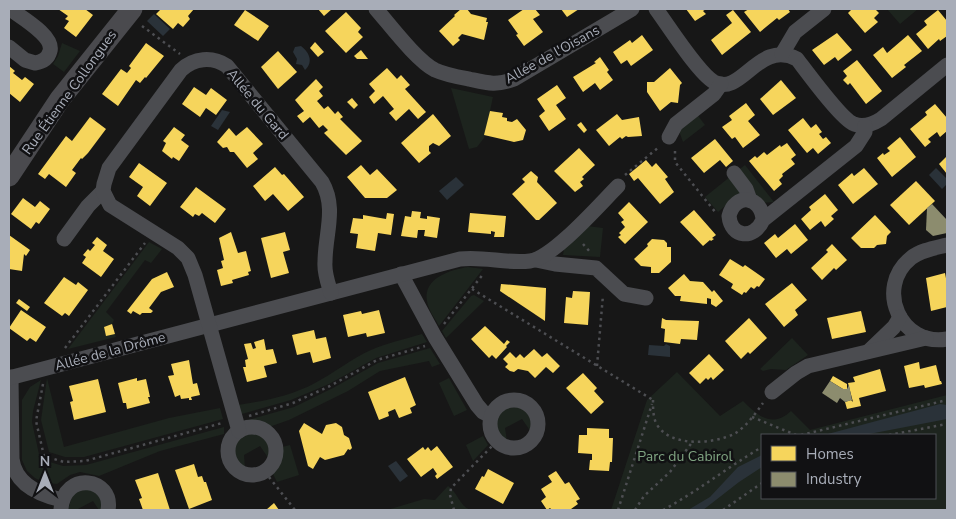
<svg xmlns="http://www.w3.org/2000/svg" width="956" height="519" font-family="'Nunito Sans',sans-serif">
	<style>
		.green { fill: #1d241e; fill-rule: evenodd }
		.water { fill: #2a3239 }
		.homes { fill: #f6d55c }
		.industry { fill: #8c8c6e }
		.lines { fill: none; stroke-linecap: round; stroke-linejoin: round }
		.path { stroke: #4d4e52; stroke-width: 2.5; stroke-dasharray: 2.5 4; stroke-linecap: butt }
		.street { stroke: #4b4c50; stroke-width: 15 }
		.secondary { stroke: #4a4a4e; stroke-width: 21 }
		.labels { text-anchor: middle; stroke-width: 5; stroke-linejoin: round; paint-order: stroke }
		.street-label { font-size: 14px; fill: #a8adb8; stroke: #111113 }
		.park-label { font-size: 14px; fill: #7fa381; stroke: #111113 }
	</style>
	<rect width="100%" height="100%" fill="#171717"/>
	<g class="green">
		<path d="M887,9H918L900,24Z"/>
		<path d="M62,43L80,51L64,72L53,64L58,56Z"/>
		<path d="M451,88L493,97L484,138L477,147L469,149Z"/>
		<path d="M696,113L705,125L683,142L678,128Z"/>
		<path d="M745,165L774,202L762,203L737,171Z"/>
		<path d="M731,176L743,191L718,212L705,197Z"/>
		<path d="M587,226L603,228L600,257L563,255L564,249Z"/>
		<path d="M149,242L162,249L151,263L145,260L106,312L114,320L112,324L104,327L106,335L115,334L116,337L68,349Z"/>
		<path d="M468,267L483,269L439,326C435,318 428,310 427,301C423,278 450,270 468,267Z"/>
		<path d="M474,295L484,301L446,338L442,331L471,296Z"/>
		<path d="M422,334L427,342L376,358L329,384L291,400L242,414L239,412L238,405C264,401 291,396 315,383C334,373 351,359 371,350C387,343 405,339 422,334Z"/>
		<path d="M792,338L808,355L786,370L771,369L763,371L760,369Z"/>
		<path d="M430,348L440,364L432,367L429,361L380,371L348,391L289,420L269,427L262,423L248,420L294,407L333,388L378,363Z"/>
		<path d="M677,372L720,416L743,401C757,415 772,429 791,411L810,430L947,395V510H611L647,400ZM762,435H935V498H762Z"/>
		<path d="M47,378L64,447L169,418L220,408L223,419L84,457H65L49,452L41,420Z"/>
		<path d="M449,378L467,410L454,416L439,383Z"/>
		<path d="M41,380L33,411L32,422L40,459L63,466L86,465L224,427V434L160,451L99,476L80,472L70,475L57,484L45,483L35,478L27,471L22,460V400L30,387Z"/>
		<path d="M515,406C528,409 534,418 531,432L522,419L505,428L507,441C489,429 494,409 515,406Z"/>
		<path d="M253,433C267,436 272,445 269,459L260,446L244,455L245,468C228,456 232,436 253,433Z"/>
		<path d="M483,436L488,445L473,461L466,445Z"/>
		<path d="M290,445L299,475L277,482L273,474L281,462L282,447Z"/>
		<path d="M448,486C458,493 459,505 470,510H387L424,499L435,500Z"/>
		<path d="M86,488L99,494L103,510H99L93,501L76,510H68L73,493Z"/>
	</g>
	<g class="water">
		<path d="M154,14L170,29L163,36L147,21Z"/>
		<path d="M301,46C309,52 314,62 305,70L302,65L296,64L297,59L293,52L295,47Z"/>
		<path d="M222,110L230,112L218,130L211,126Z"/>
		<path d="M936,168L947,179V184L942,189L929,175Z"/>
		<path d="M456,177L464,185L447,200L439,191Z"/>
		<path d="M666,344L670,346V357L648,355L649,345L664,346Z"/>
		<path d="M940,404L947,405V419L864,435H824Z"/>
		<path d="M762,455V467L739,482L703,510H688L710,497L738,467Z"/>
		<path d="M396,461L408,476L400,482L388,466Z"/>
	</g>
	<g class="homes">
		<path d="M58,9H85L93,15L76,37L64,28L69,21L65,19L68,16Z"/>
		<path d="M161,9H194L188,16L190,19L183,27L178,23L173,29L156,14Z"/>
		<path d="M318,9H332L324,16Z"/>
		<path d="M461,9H467L471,14L487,18L486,22H488L484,40L462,34L458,38L460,40L453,46L439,31L455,16L454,15Z"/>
		<path d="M524,9H535L540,15L533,19L543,32L524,46L516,35L518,34L508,20Z"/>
		<path d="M561,9H579L567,17Z"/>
		<path d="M686,9H706L703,11L706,14L695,21Z"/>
		<path d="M749,9H788L790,12L779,20L777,18L760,32L744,12Z"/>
		<path d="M852,9H875L879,13L874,18L878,22L865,33L848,13Z"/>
		<path d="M245,10L269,26L258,41L234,25Z"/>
		<path d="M733,10L751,32L722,55L711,40L732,23L726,15Z"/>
		<path d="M938,10L947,21V36L940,41L939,39L928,49L916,34L927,25L924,21Z"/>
		<path d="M346,12L361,28L358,32L363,37L346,53L325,31Z"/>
		<path d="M837,33L852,50L838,61L835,57L824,65L812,50Z"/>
		<path d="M642,35L653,50L631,66L627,60L621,64L613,52L630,40L632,43Z"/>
		<path d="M908,35L922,51L904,65L906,67L892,78L873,55L883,47L887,53Z"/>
		<path d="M315,42L324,52L318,57L310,48Z"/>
		<path d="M146,43L164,56L146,78L145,77L140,83L136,80L118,106L102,94L121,69L127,73L131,68L129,66Z"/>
		<path d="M361,50L368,59H357L354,56Z"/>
		<path d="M278,51L297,72L278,89L261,67Z"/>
		<path d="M600,57L609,70L607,72L613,80L600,90L595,83L583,92L573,77L596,63L594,62Z"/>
		<path d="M857,60L882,91L866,104L850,83L848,85L843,80L847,76L843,71Z"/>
		<path d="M9,66L15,71L13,73L22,80L25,77L34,84L20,102L9,93Z"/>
		<path d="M387,68L397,79L401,75L410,85L405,89L426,112L418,119L409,109L396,121L389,113L394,109L383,96L374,104L369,97L375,91L369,84Z"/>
		<path d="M670,68L682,83L680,85L678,103L671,102L660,111L647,92V82H654Z"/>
		<path d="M316,79L323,87L319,91L323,96L317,101L324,109L328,106L335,114L338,111L343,117L340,119L362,141L346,155L324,133L328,130L323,125L319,128L310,117L303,123L297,116L304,111L295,100Z"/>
		<path d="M781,80L796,98L773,115L760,99Z"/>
		<path d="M557,85L566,98L556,105L566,119L549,131L539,116L545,111L537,99Z"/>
		<path d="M194,87L206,95L211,88L227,100L216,115L206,108L200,117L182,104Z"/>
		<path d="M352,98L358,105L354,109L347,102Z"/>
		<path d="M746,103L755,115L748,121L760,135L743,148L735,137L732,139L722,127L732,120L729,116Z"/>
		<path d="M935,104L947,118V131L940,137L937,132L928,139L931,142L925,147L910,129L927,115L925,112Z"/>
		<path d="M490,111L503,113L502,117L507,118V121L512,122L517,119L526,130L523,140L514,142L484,135Z"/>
		<path d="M433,114L451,136L439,146L433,143L429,146V151L431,153L419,163L401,143Z"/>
		<path d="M617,114L622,120L639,117L642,136L628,137L626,136L622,139L620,137L609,146L596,130Z"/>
		<path d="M90,117L106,129L88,153L82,159L81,158L72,170L76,173L66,187L49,174L45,179L38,174L66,136L72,141Z"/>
		<path d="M803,118L811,128L816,124L822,132L819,134L823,139L826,137L831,143L818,154L813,148L807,153L788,130Z"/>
		<path d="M581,122L587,130L584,133L577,125Z"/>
		<path d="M174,127L185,135L181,140L189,146L179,161L173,157L172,159L162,151L166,143L163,141Z"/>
		<path d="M247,127L263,144L253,153L258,159L247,168L234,152H230L227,147L223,148L217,142L229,128L236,136Z"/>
		<path d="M900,137L916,157L892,177L877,158L883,153L884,155L890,151L887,148Z"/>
		<path d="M715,139L733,161L726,167L720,160L704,173L691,158Z"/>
		<path d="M787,143L796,155L791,159L795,164L782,174L783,176L779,180L782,184L774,191L749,161L755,156L757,158L764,152L767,155L780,145L781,147Z"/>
		<path d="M579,148L595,165L582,177L584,179L580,182L583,186L575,192L554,171Z"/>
		<path d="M947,156V174L939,164Z"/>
		<path d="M646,160L652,167L656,163L668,177L665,179L674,192L660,204L638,178L634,181L629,174Z"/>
		<path d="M139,163L167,183L150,206L137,196L143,187L129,177Z"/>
		<path d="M361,165L370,175L377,169L397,190L387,198H365L347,177Z"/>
		<path d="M275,167L282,175L284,174L304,197L288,211L273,194L265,201L253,186Z"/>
		<path d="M864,168L878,184L853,204L838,185L852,173L854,176Z"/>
		<path d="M531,171L538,177L537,182L557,203L539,220H536L512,194L525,182L522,179Z"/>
		<path d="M916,181L935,201L909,225L890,205Z"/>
		<path d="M196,187L226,209L215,223L202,213L199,216L195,214L193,217L180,207Z"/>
		<path d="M825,194L838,210L831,216L834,219L825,227L821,221L810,230L801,219L811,210L809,207Z"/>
		<path d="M23,198L35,207L40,201L50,209L39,224L36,222L31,229L11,214Z"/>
		<path d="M629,202L648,222L625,244L618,237L621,235L619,233L625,227L621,222L624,220L618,213Z"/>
		<path d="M694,210L716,235L712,238L714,239L711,241L710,240L703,246L680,222Z"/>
		<path d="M412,211L421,212L420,218L427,219V216L440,218L437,238L424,236L425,230H418L417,238L401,236L405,216L411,217Z"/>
		<path d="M387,213L394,214L391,235L378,233L375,251L356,248L358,234L350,233L353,218L363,219V215L386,219Z"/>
		<path d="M470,213L506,216L504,237H494L495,232L491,231V234L468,232Z"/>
		<path d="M875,215L891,232L887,236L886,244L877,245L874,248H861L851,238Z"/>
		<path d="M795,224L808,240L791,254L787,249L776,258L764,243L775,234L778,238Z"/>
		<path d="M231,232L238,253L246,251L251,271L248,272L249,275L232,280L233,283L221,286L217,270L223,268L221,261L224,260L219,238Z"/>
		<path d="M285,232L290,250L283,252L289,273L271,278L261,238Z"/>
		<path d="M9,235L30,250L26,256L24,254L22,271L9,269Z"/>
		<path d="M97,237L107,245L103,251L114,259L101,277L82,263L86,257L83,255L88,249L90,251L95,245L92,243Z"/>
		<path d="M652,239L664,240L667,243V247H671V262L659,273H651V267L641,266L634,259L648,246L647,244Z"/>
		<path d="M832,244L847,260L836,270L834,268L822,280L811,268L828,252L826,250Z"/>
		<path d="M730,259L743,267L745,265L765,279L759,287L757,286L754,289L751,287L746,293L744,292L742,295L731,288L733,284L719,275Z"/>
		<path d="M167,272L174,287L161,292L149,308L153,311L151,313H142L140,315L133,311L131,314L127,311L152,279Z"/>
		<path d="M945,273L947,284V307L931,311L926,278Z"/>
		<path d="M684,274L690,281L703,282L712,292L714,290L723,301L716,307L711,304V299L707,298V304L680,301L681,296H675L668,288Z"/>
		<path d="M64,277L76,285L78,282L88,290L69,316L65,313L62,316L44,303Z"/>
		<path d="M792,283L807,300L795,310L798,315L784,327L765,304Z"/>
		<path d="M501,284L546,288L545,321L500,291Z"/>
		<path d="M573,291L590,292L588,325L564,323L566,297L572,298Z"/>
		<path d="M19,299L30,307L27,311L16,303Z"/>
		<path d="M21,310L46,327L36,342L30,338L27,341L9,328Z"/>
		<path d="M379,310L385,333L367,337L366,333L348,337L343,315L361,311L362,314Z"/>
		<path d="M861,311L866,332L832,339L827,318Z"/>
		<path d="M662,318L666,320L699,321L697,340L681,339L680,344L664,342L665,329L661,328Z"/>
		<path d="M749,318L767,338L750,354L748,352L741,359L725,341Z"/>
		<path d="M112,324L115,334L106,336L104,327Z"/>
		<path d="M485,326L504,344L507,340L510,342L506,346L507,347L496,359L492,355L489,358L471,339Z"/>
		<path d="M314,330L316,339L326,337L331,358L313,363L310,352L297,355L292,335Z"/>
		<path d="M264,339L266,350L273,349L277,363L264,366L267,377L247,382L243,367H246L245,360L248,359L244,344L251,343L253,349L256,348L254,342Z"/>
		<path d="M534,349L542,357L547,353L560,366L553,373L546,367L535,378L528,371L518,369L514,372L510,371L505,367L508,364L503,359L510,352L516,358L520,354L524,358Z"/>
		<path d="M709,354L724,370L713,380L711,377L708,380L706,378L700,384L689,373Z"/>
		<path d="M189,360L193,384L197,383L200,395L191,397L192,400H189V398L181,399L180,395L175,397L168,376L174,375L171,364Z"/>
		<path d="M919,362L920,369L936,365L940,381H941L942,384L925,388L924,385L909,388L904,366Z"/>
		<path d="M880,369L886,391L859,398L861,406L847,409L845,402L851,400L853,402L848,383L855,382L853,377Z"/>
		<path d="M583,373L597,388L594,391L604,402L591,414L566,388Z"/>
		<path d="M833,376L847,384V389H843L830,381Z"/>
		<path d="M405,377L416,405L410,408L412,413L399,418L395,409L388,412L389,416L379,420L368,392Z"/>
		<path d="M137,378V381L146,379L150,397H148L150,403L127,409L126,403H123L118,383Z"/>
		<path d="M98,379L106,412L74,420L70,402L73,401L69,386Z"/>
		<path d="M304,423L322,434L326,425L336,423L342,427L344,435L349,438L352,448L350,450L348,449L344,455L325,460L320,457L313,469L308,466L299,431Z"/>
		<path d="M587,428L609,429V438H613L612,462H610L609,471L589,470L590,460H592V454L578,453L579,435H587Z"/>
		<path d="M437,446L453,467L437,479L435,476L437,474L433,468L421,477L407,459L423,447L425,450L428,447L431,451Z"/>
		<path d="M194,464L198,477L202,476L204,482H206L212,500L189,509L175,470Z"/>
		<path d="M488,469L514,483L503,504L475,489L482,476L484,477Z"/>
		<path d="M556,471L565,484L569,482L580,499L576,501L578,504L571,509L572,510H552L550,508L547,510L541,501L546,497L541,489L552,482L548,476Z"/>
		<path d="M158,473L170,510H143L139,499L142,498L135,480Z"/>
		<path d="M274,503L279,510H266Z"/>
	</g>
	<g class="industry">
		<path d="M932,204L947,220V233L933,236L926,230L927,208Z"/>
		<path d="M830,381L843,389H847L849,385L852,400L845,402L840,398L837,403L822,393Z"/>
	</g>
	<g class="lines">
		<g class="path">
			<path d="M142,26L180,54"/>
			<path d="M675,151V162L716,213"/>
			<path d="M625,175L659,147"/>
			<path d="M583,244L591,253"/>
			<path d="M472,289L653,400"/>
			<path d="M444,324L484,273"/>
			<path d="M65,348L145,243"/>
			<path d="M597,366L603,295"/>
			<path d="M43,384L36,421L44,456L64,462L85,461L222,423"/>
			<path d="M653,400C653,408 653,416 656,423C669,448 713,444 734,434C746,427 755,414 763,403"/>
			<path d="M249,416L293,403L330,386L377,360L425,346"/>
			<path d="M752,417L796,435"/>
			<path d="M801,435L947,400"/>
			<path d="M889,435L947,424"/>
			<path d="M265,472L295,510"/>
			<path d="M454,510L450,495L451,488L497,441"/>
			<path d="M618,510L652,404"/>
			<path d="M635,510L644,496L670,472L693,441"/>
			<path d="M663,510C698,491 728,467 762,447"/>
			<path d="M723,510L762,483"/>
		</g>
		<g class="street">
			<path d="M376,9C390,25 417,61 435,70C446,75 458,77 469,79C487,83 496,86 514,79L632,9"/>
			<path d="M656,9C668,25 698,73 714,82C742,97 758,39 797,59C807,72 842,120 854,124C864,128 873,124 881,119L947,65"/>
			<path d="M9,47L25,60L35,63C42,62 48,59 50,51C54,36 22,18 10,9"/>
			<path d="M782,54L795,32L824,9"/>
			<path d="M669,137L676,124L714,94L721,84"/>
			<path d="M734,173L746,189L750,200"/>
			<path d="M763,220C762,196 735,192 729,216C731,238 754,240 763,220L856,146L865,132V126"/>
			<path d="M64,239L88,206L103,191"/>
			<path d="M947,245C935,248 921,250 911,258C874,288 901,347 947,339"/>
			<path d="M536,260L555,264L596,268L624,294L646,298"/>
			<path d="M401,274L435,337L477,405L483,412L491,416"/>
			<path d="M869,351L894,327L900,317"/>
			<path d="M11,377L12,459C15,484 40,495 62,500"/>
			<path d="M9,378L460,259C484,256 507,264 530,261C553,258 600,204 618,186"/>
			<path d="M772,392L796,373L808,366L926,338"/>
			<circle cx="514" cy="424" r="24"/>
			<circle cx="252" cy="451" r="24"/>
			<path d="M239,431L195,275L188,258L178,248L110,205L103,191L104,184L109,168L181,70C194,58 212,56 227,66L322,182C337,208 325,234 325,262C324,273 328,283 331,293"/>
			<path d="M61,509C64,470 114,478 108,510"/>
		</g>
		<path class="secondary" d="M9,176L60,99L132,9"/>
	</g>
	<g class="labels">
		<g class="street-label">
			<text transform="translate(552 54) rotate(-29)" y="5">Allée de l'Oisans</text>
			<text transform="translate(69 92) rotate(-54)" y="5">Rue Étienne Collongues</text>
			<text transform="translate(258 104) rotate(50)" y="5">Allée du Gard</text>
			<text transform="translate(110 351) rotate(-15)" y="5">Allée de la Drôme</text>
		</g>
		<g class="park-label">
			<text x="685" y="461">Parc du Cabirol</text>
		</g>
	</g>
	<rect width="956" height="519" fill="none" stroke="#a8adb8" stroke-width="20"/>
	<rect x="761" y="434" width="175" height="65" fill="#111113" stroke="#4d4f55"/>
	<rect x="771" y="446" width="25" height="15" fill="#f6d55c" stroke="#4d4f55"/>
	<text x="806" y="459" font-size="15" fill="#a8adb8">Homes</text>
	<rect x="771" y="472" width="25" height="15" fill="#8c8c6e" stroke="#4d4f55"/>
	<text x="806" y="484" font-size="15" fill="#a8adb8">Industry</text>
	<g transform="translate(45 474)" stroke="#111113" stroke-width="4" paint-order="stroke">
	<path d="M0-4L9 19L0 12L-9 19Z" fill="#a8adb8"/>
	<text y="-8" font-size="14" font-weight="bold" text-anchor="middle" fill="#a8adb8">N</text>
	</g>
</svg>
